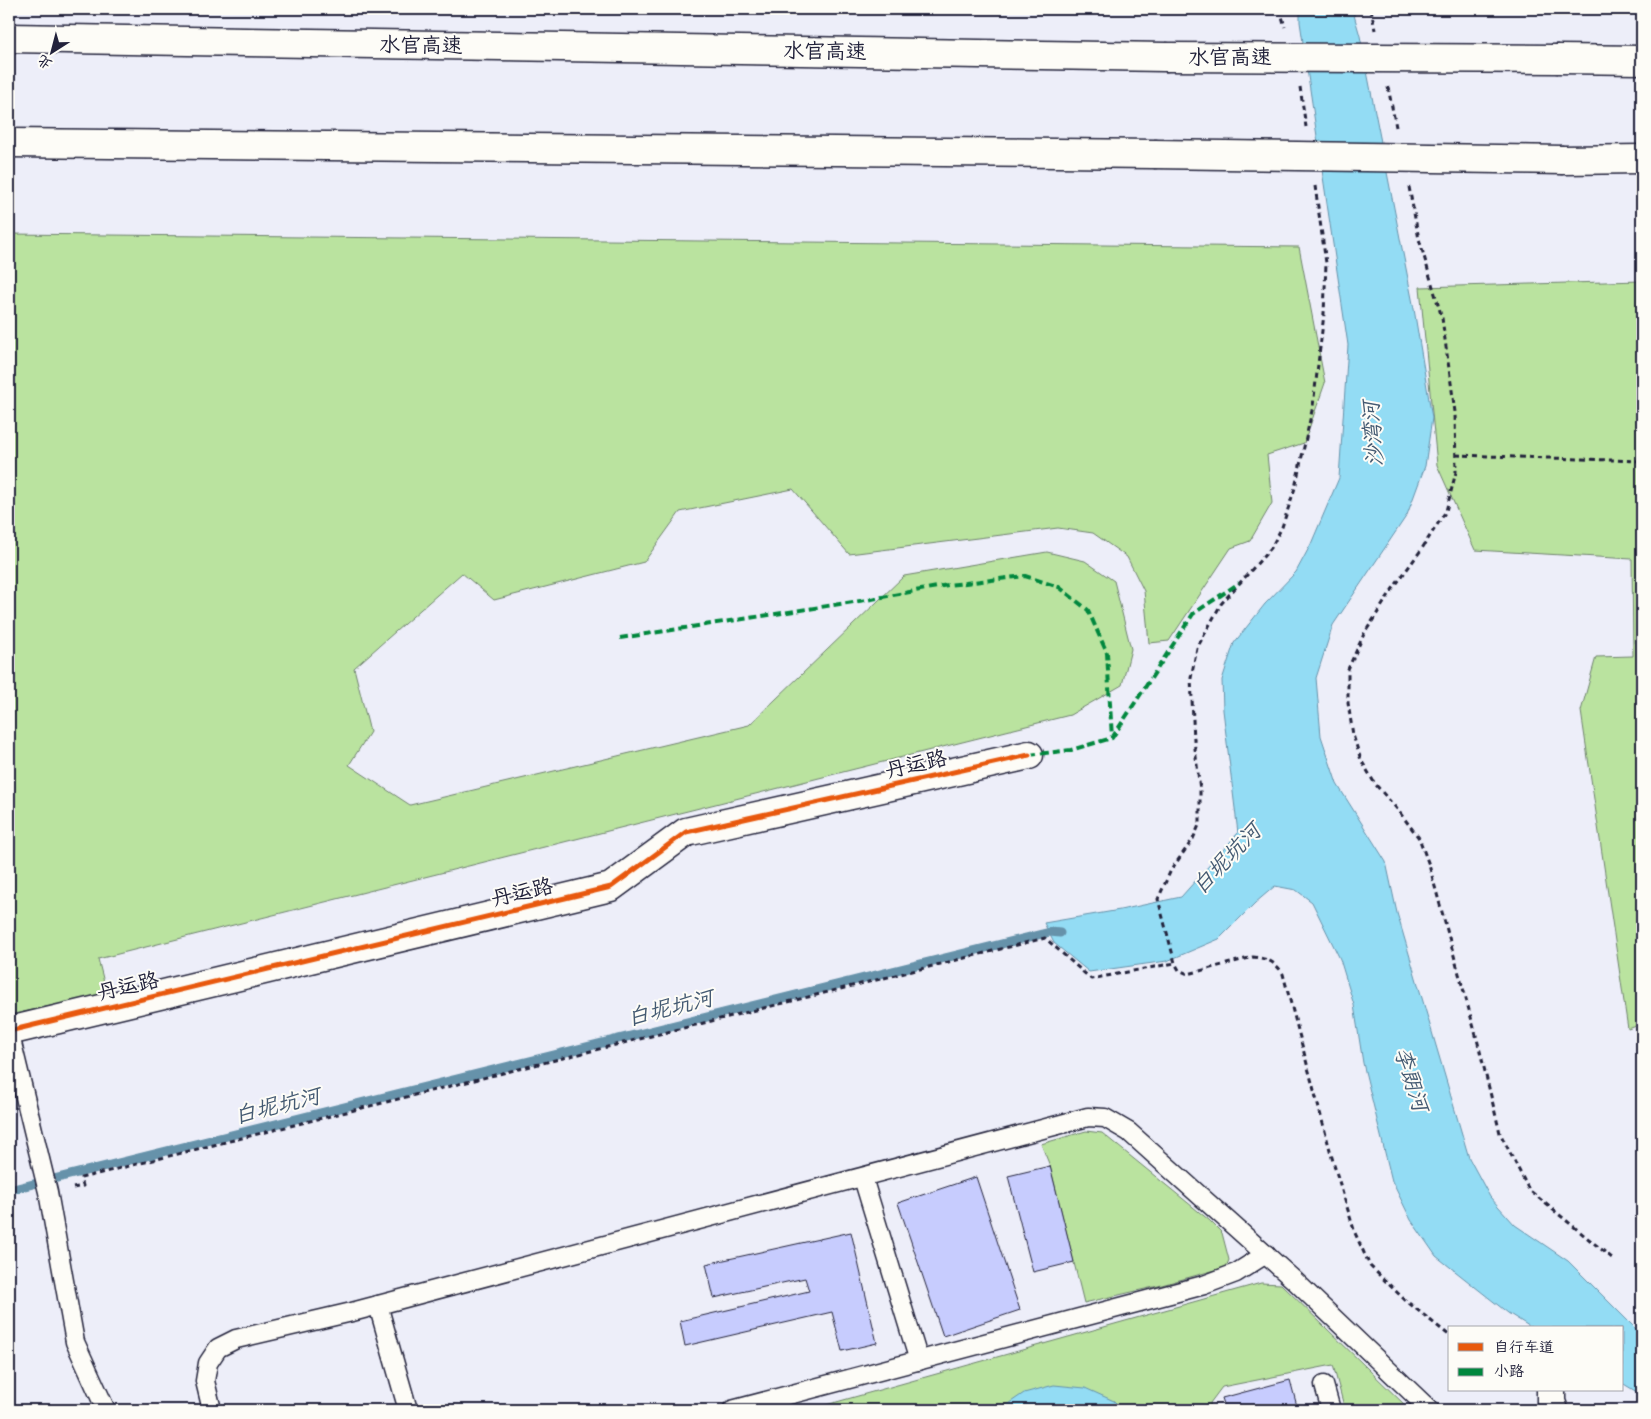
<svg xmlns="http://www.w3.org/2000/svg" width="1651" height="1419" font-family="Caveat,'LXGW WenKai TC',sans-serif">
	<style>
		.green { fill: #bae39f; stroke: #6e826d }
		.water { fill: #93dcf4; stroke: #6692aa }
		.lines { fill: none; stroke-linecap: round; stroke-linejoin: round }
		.stream { stroke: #6692aa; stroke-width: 9 }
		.building { fill: #c7ccfe; stroke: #22223b }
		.lane-casing { stroke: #22223b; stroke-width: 21 }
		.street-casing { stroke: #22223b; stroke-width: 31 }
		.highway-casing { stroke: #22223b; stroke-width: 31 }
		.path { stroke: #22223b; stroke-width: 3; stroke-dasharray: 5 4; stroke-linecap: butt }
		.lane { stroke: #fdfcf7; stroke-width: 18 }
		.street { stroke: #fdfcf7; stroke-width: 28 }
		.highway { stroke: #fdfcf7; stroke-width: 28 }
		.highway-bridge-casing { stroke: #22223b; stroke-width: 31; stroke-linecap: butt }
		.highway-bridge { stroke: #fdfcf7; stroke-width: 28 }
		.quiet { stroke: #00873e; stroke-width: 4; stroke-dasharray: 8 4; stroke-linecap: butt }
		.cycleway-casing { stroke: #fdfcf7; stroke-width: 8 }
		.cycleway { stroke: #e8590c; stroke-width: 5 }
		.labels { text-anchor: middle; stroke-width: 4; stroke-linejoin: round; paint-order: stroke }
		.street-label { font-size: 21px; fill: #22223b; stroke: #fdfcf7 }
		.water-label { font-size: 22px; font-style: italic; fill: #445a72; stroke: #fdfcf7 }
	</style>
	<rect width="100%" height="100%" fill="#edeef9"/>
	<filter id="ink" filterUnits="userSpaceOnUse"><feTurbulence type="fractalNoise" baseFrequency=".02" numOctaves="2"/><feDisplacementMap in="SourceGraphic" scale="10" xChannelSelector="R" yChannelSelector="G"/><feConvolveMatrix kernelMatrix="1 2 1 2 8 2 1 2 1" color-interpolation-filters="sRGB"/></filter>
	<g filter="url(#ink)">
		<g class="green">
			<path d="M9,234L1299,247L1325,383L1304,443L1267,455L1272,503L1250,541L1231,548L1169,641L1149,643L1144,591L1127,557L1093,533L1058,528L849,554L793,489L680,512L644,562L494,600L462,573L354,668L370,732L349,765L410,805L749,725L904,576L1047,552L1085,561L1114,581L1131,649L1122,685L1070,715L98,959L107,994L9,1015Z"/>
			<path d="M1642,281V1024L1628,1029L1581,711L1596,657L1633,656L1632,559L1475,550L1437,465L1420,287Z"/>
			<path d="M1086,1131L1102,1133L1209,1220L1222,1233L1229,1260L1226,1267L1158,1286L1084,1303L1050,1166L1041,1144Z"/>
			<path d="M1261,1283L1281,1284L1410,1410H1345L1333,1365L1222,1387L1210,1403L1211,1410H808Z"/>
		</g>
		<g class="water">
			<path d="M1300,9H1353L1354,15L1360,36L1414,309L1432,418L1425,466L1407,515L1333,625L1316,678L1321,736L1337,784L1386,862L1397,913L1469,1158L1490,1197L1515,1225L1568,1261L1641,1334L1642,1336V1395L1622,1383V1328H1532L1508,1313L1436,1256L1411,1220L1392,1181L1363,1063L1354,1005L1340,959L1312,902L1296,890L1275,886L1255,903L1219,939L1167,961L1089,972L1054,943L1044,923L1120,910L1181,897L1238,833L1223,710L1222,680L1234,643L1265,604L1296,572L1311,544L1339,478L1348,345L1300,22Z"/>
			<path d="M1054,1385L1085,1388L1114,1401L1123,1410H999L1024,1393Z"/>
		</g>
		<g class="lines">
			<path class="stream" d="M9,1190L1050,932L1060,933"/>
		</g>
		<g class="building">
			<path d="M1050,1166L1074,1262L1033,1272L1008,1176Z"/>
			<path d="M976,1177L1020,1310L943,1336L898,1203Z"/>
			<path d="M851,1232L877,1343L842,1351L832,1312L685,1346L680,1321L809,1291L805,1278L714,1298L706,1264Z"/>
			<path d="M1290,1380L1298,1410H1226L1222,1398Z"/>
		</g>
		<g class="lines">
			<defs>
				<g id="lane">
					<path d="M9,1031L48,1192L75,1342L106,1410"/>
					<path d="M863,1178L919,1361"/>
					<path d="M378,1305L408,1410"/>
					<path d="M1324,1385L1331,1410"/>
					<path d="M212,1410L205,1381L208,1363L218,1348L236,1339L352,1312L1088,1117L1105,1118L1129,1132L1294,1280L1430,1410"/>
					<path d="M732,1410L1204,1285L1236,1273L1266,1254"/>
				</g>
				<g id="street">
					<path d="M9,1031L611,887L686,832L1029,755"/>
					<path d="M1551,1390V1402L1554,1410"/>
				</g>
				<g id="highway">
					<path d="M9,38L1165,57"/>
					<path d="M1558,59L1642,60"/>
					<path d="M9,143L1154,154"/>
					<path d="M1563,160L1642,159"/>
				</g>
			</defs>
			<use href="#lane" class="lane-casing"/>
			<use href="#street" class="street-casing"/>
			<use href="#highway" class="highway-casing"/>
			<g class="path">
				<path d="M1280,9L1285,27"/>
				<path d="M1371,9L1375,30"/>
				<path d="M1300,87L1306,127"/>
				<path d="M1388,87L1396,127"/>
				<path d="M1315,186L1326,263L1324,314L1313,406L1295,488L1282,527L1271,548L1221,604L1197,648L1191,678L1194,740L1200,790V823L1193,839L1171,870L1158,899L1175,963L1179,970L1188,974L1253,957C1266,958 1276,962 1283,974L1334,1165L1355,1233L1370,1266L1405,1300L1450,1336"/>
				<path d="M1409,187L1419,239L1442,318L1455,412L1456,472L1446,511L1421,550L1392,590L1364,634L1348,669V703L1353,735L1361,760L1375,784L1397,809L1419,838L1429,865L1477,1039L1500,1133L1529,1190L1612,1258"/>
				<path d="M1456,455L1642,461"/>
				<path d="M73,1188L83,1186L81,1178L1045,938L1091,979L1175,963"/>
			</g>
			<use href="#lane" class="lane"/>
			<use href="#street" class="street"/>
			<use href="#highway" class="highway"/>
			<defs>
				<g id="highway-bridge">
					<path d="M1165,57L1558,59"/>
					<path d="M1154,154L1563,160"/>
				</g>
			</defs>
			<use href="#highway-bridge" class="highway-bridge-casing"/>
			<use href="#highway-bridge" class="highway-bridge"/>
			<g class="quiet">
				<path d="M620,638L866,600L948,585L1025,576L1059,587L1088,610L1107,653L1112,738"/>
				<path d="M1029,755L1071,750L1112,738L1193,614L1239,583"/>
			</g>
			<defs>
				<path id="cycleway" d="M9,1031L611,887L686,832L1029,755"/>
			</defs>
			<use href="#cycleway" class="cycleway-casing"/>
			<use href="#cycleway" class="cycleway"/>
		</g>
	</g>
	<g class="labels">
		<g class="street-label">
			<text transform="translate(421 45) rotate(1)" y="7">水官高速</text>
			<text transform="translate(825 51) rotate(1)" y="7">水官高速</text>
			<text x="1230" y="64">水官高速</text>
			<text transform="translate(916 764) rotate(-13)" y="7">丹运路</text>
			<text transform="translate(522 892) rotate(-13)" y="7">丹运路</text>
			<text transform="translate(128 986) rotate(-13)" y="7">丹运路</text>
		</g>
		<g class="water-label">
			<text transform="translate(1372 434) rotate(-94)" y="8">沙湾河</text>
			<text transform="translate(1226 858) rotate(-46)" y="8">白坭坑河</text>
			<text transform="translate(670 1007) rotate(-14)" y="8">白坭坑河</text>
			<text transform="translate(1412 1079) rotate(72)" y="8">李朗河</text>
			<text transform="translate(277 1105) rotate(-14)" y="8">白坭坑河</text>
		</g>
	</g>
	<rect width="1651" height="1419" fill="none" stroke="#fdfcf7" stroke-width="30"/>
	<rect x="15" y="15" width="1621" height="1389" fill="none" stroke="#22223b" stroke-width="2" filter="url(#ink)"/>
	<rect x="1448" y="1326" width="175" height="65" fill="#fdfcf7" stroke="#a5a5ac"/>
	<rect x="1458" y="1343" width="25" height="8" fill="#e8590c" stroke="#a5a5ac"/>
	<text x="1494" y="1352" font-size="15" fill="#22223b">自行车道</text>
	<rect x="1458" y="1368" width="25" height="8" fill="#00873e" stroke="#a5a5ac"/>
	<text x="1494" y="1376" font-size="15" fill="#22223b">小路</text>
	<g transform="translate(52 52) rotate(216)" stroke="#fdfcf7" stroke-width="4" paint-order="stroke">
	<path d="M0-4L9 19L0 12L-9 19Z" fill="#22223b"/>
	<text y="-8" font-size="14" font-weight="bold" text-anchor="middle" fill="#22223b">北</text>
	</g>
</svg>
